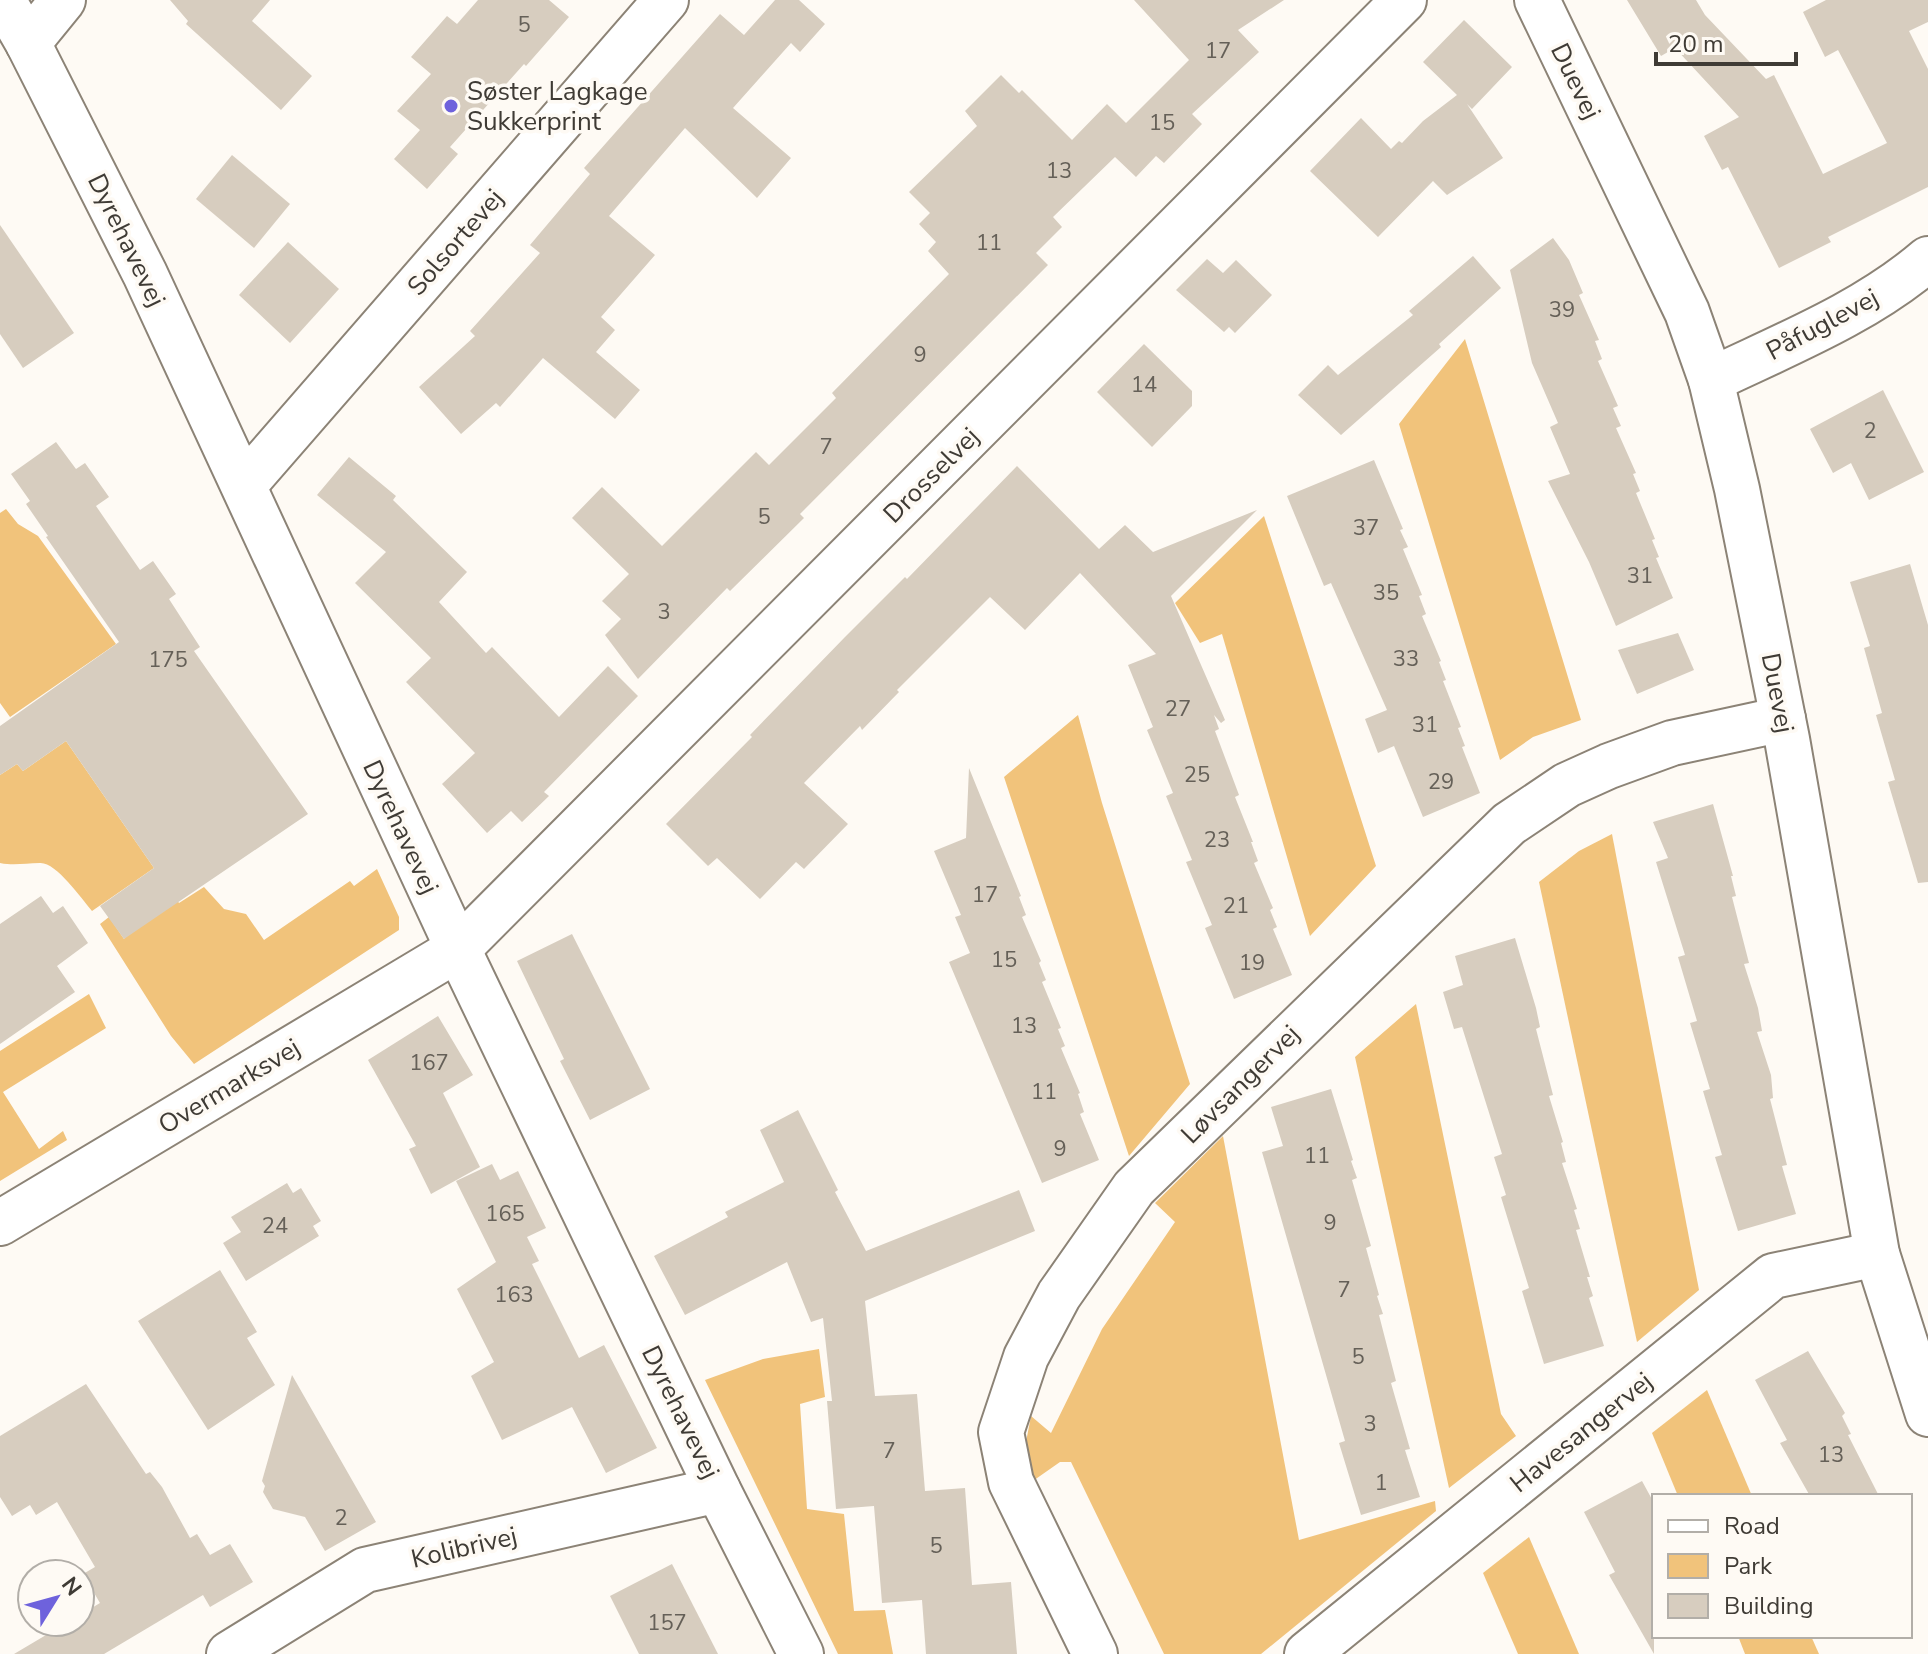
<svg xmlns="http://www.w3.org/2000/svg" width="1928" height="1654" font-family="'Nunito Sans',sans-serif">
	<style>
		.green { fill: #f1c37b }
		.building { fill: #d7cdbf }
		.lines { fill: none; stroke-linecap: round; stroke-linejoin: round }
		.street-casing { stroke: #8c8376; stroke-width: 48 }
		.street { stroke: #fff; stroke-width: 44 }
		.poi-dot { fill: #6e62dc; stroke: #fefaf4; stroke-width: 3 }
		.labels { text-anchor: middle; stroke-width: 7; stroke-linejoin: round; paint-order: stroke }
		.number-label { font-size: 22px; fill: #656058 }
		.street-label { font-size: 26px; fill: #3f3b35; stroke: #fefaf4 }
		.poi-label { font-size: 26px; fill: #3f3b35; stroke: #fefaf4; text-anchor: start }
	</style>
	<rect width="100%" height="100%" fill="#fefaf4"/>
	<g class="green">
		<path d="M1465,339L1581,720L1533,737L1500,760L1399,424Z"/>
		<path d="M6,509L18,524L38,536L116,644L10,717L0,703V513Z"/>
		<path d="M1264,516L1376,866L1310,936L1222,634L1200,643L1175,603Z"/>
		<path d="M1078,715L1102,803L1190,1084L1129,1156L1004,777Z"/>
		<path d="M66,741L154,868L92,911C81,898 56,862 40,863C25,863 15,866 0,863V775L17,764L23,771Z"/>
		<path d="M1612,834L1699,1290L1637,1342L1539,882L1579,851Z"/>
		<path d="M377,869L399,917V930L194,1064L171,1036L100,924L109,917L124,939L163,880L179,903L204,887L224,909L246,914L264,940L350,881L354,886Z"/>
		<path d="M89,994L106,1028L3,1092L39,1149L63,1131L67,1140L0,1181V1051Z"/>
		<path d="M1416,1004L1501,1414L1516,1436L1449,1488L1355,1057Z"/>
		<path d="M1223,1136L1299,1540L1435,1501L1436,1511L1261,1654H1164L1071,1462H1060L1030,1483L1026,1442L1031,1416L1051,1433L1102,1329L1175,1222L1155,1203Z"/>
		<path d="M819,1349L825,1397L800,1404L807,1509L844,1514L854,1611L885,1610L893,1654H838L705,1380L763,1359Z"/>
		<path d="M1707,1390L1752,1496H1678L1652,1433Z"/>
		<path d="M1529,1537L1579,1654H1518L1483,1573Z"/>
		<path d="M1738,1636H1811L1819,1654H1745Z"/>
	</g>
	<g class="building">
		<path d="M170,0H270L252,21L312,76L281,110L186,24L188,21Z"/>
		<path d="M478,0H549L569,17L526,66L524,64L450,147L458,154L427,189L394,159L420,130L397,111L431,74L411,57L447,16L457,24Z"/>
		<path d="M775,0H799L825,24L800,52L791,43L733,108L791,158L757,198L685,128L609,216L655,255L601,317L615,330L596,352L640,390L615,419L543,358L500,407L496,403L461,434L419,387L475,336L470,331L540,253L530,245L590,174L584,168L720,14L744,35Z"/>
		<path d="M1134,0H1284L1238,30L1259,52L1192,114L1202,124L1164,163L1156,156L1136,177L1115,157L1053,217L1062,227L1036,253L1048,265L800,514L804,518L730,591L727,588L638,679L605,635L621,619L602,601L629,574L572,518L602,487L662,546L756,452L769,465L836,398L832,393L949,274L928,251L936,242L919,224L930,213L909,192L977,126L965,111L1001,75L1019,93L1022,90L1072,140L1107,104L1126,123L1189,60Z"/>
		<path d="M1627,0H1696L1705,15L1766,79L1774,75L1823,174L1887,143L1838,50L1825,57L1803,12L1826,0H1928V22L1909,31L1928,69V187L1828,237L1831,242L1779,268L1728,167L1722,170L1704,136L1739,117L1675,48L1661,56Z"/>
		<path d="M1464,20L1512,67L1472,109L1467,104L1503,158L1447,195L1433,181L1378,237L1310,171L1361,118L1391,149L1399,141L1402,143L1423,121L1457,95L1423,62Z"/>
		<path d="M232,155L290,204L254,248L196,199Z"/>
		<path d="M0,225L74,333L23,368L0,334Z"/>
		<path d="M1553,238L1569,260L1583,293L1579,295L1599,340L1595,341L1602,359L1598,361L1618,406L1613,408L1621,426L1616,428L1636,473L1633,474L1640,491L1636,493L1655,539L1652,540L1659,557L1656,558L1673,598L1616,626L1589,562L1548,481L1570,474L1550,427L1558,423L1532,363L1510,270Z"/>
		<path d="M288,242L339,289L290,343L239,295Z"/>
		<path d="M1473,256L1501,288L1439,344L1441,347L1341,435L1298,395L1328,365L1338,375L1413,315L1409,311Z"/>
		<path d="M1207,259L1223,273L1236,260L1272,295L1235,333L1229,327L1224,332L1176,290Z"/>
		<path d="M1144,344L1192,391V406L1152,447L1097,392Z"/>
		<path d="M1883,390L1924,472L1869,500L1851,463L1833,473L1810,429Z"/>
		<path d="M56,442L76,469L85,463L109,497L96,506L140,570L153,561L176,594L169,599L200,647L194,651L308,814L124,939L100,906L154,868L66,741L23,771L17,764L0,775V726L119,642L46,537L48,536L26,504L30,501L11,474Z"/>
		<path d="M349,457L396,496L393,500L467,572L439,602L486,653L492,647L559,717L608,666L638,696L544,792L549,796L522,822L511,811L487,833L442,784L475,753L406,682L431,658L355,583L386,552L317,495Z"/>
		<path d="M1374,460L1403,529L1400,530L1408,547L1403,549L1422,595L1419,596L1426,614L1422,616L1441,661L1439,662L1446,680L1443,681L1461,727L1458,728L1465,746L1462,747L1480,793L1423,817L1394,746L1378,753L1365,719L1387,710L1331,583L1324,586L1287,496Z"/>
		<path d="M1017,466L1099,549L1125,525L1153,552L1257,510L1171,596L1225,720L1221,723L1214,715L1219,729L1215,731L1239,795L1235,797L1253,842H1251L1258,861L1254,863L1273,908L1270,910L1277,927L1273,929L1292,975L1234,999L1205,928L1212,925L1186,862L1192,860L1166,796L1173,793L1147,730L1153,727L1128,665L1156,654L1080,573L1025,630L990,597L897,690L899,692L862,730L860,726L804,783L848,824L804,869L796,862L760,899L717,858L708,866L666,824L752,737L750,735L845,637L905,577L907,579Z"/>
		<path d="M1910,564L1928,625V882L1918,883L1888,782L1895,780L1876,715L1882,713L1864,648L1870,646L1850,582Z"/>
		<path d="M1678,633L1694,670L1637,694L1618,650Z"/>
		<path d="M969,768L1021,896L1019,897L1026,915L1022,917L1041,961L1039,963L1046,980L1042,982L1061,1028L1058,1029L1065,1046L1061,1048L1080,1093L1078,1094L1084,1112L1080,1114L1099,1160L1042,1183L949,962L970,953L955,917L961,915L934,851L966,838Z"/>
		<path d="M1713,804L1733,876H1731L1736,896L1732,897L1749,963L1744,964L1758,1008L1762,1031L1757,1032L1771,1075L1773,1098L1770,1099L1787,1165L1782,1166L1796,1214L1738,1231L1715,1157L1722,1155L1703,1091L1710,1089L1690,1023L1697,1021L1678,957L1685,955L1656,862L1668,858L1653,822Z"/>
		<path d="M41,896L53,913L63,906L88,943L57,966L75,992L0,1044V924Z"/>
		<path d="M572,934L650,1089L590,1120L560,1061L564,1059L517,961Z"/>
		<path d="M1515,938L1536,1008L1540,1027L1536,1029L1553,1095L1549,1096L1563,1142L1561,1143L1566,1162L1562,1163L1577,1209L1574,1210L1580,1229L1576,1230L1590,1277H1587L1593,1296L1589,1298L1604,1346L1544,1364L1522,1291L1529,1288L1501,1197L1506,1195L1494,1157L1502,1154L1462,1027L1454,1029L1443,992L1463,985L1455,956Z"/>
		<path d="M438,1016L473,1075L443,1093L480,1167L431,1194L409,1149L416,1146L368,1060Z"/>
		<path d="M1331,1089L1353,1160L1351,1161L1357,1178L1352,1180L1371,1246L1366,1248L1379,1295L1377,1296L1383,1314L1379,1315L1396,1381L1391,1383L1410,1449L1405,1450L1420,1497L1361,1515L1339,1443L1345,1441L1262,1152L1283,1146L1271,1107Z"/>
		<path d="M798,1110L838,1190L835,1192L866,1251L1019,1190L1035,1231L865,1301L875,1396L917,1394L925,1491L965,1488L972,1585L1011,1582L1017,1654H926L922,1600L882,1603L874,1506L836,1509L827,1401H832L823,1318L811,1322L787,1262L685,1315L654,1256L728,1217L725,1212L784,1182L760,1130Z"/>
		<path d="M492,1164L500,1180L518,1171L546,1228L527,1237L539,1261L532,1264L579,1358L604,1345L657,1448L606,1473L572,1407L502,1440L471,1376L494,1362L457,1289L496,1262L456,1181Z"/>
		<path d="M287,1183L293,1193L301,1188L321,1221L313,1226L319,1236L246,1281L223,1243L241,1232L231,1217Z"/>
		<path d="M220,1270L257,1332L247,1338L275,1385L208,1430L138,1321Z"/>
		<path d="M1808,1351L1845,1413L1842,1416L1851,1434L1848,1435L1879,1496H1810L1780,1443L1787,1440L1755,1380Z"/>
		<path d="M292,1375L376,1522L325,1551L305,1517L273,1509L263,1492L265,1486L262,1481Z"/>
		<path d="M86,1384L146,1474L150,1472L162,1487L190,1538L197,1534L210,1555L230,1544L253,1582L210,1607L203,1595L104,1654H14L68,1622H80V1615L100,1603L83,1574L95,1567L57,1502L36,1515L30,1505L12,1516L0,1497V1436Z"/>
		<path d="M1642,1481L1654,1503V1654L1609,1575L1615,1572L1584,1512Z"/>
		<path d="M672,1564L718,1654H639L610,1596Z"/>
	</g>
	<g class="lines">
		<defs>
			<g id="street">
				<path d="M3,0L28,43L145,274L458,949L718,1490L801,1654"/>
				<path d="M1537,0L1687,312L1711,380L1737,489L1787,739L1877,1254L1928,1414"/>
				<path d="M28,43L63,0"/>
				<path d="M1711,380C1786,344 1865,313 1928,259"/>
				<path d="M244,485L666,0"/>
				<path d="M0,1223L458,949L1404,0"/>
				<path d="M229,1654L365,1570L718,1490"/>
				<path d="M1095,1654L1011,1482L1001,1432L1026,1357L1059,1295L1134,1188L1509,824L1567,785L1609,766L1672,743L1783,719"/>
				<path d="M1307,1654L1773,1276L1877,1254"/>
			</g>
		</defs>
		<use href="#street" class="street-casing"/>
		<use href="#street" class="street"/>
	</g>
	<circle class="poi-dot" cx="451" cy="106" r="8"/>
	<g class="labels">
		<g class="number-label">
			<text x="524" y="32">5</text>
			<text x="1218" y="58">17</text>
			<text x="1162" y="130">15</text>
			<text x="1059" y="178">13</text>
			<text x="989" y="250">11</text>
			<text x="1562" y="317">39</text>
			<text x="920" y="362">9</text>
			<text x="1144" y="392">14</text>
			<text x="1870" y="438">2</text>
			<text x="826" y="454">7</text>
			<text x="764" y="524">5</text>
			<text x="1366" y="535">37</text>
			<text x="1640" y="583">31</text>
			<text x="1386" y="600">35</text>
			<text x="664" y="619">3</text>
			<text x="1406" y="666">33</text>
			<text x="168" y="667">175</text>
			<text x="1178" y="716">27</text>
			<text x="1425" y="732">31</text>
			<text x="1197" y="782">25</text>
			<text x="1441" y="789">29</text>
			<text x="1217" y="847">23</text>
			<text x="985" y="902">17</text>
			<text x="1236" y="913">21</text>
			<text x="1004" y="967">15</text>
			<text x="1252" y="970">19</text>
			<text x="1024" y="1033">13</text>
			<text x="429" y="1070">167</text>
			<text x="1044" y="1099">11</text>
			<text x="1060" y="1156">9</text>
			<text x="1317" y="1163">11</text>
			<text x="505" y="1221">165</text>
			<text x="1330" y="1230">9</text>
			<text x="275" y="1233">24</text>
			<text x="1344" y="1297">7</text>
			<text x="514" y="1302">163</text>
			<text x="1358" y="1364">5</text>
			<text x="1370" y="1431">3</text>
			<text x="889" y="1458">7</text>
			<text x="1831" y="1462">13</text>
			<text x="1381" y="1490">1</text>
			<text x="341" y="1525">2</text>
			<text x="936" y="1553">5</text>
			<text x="667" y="1630">157</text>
		</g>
		<g class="street-label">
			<text transform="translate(1576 81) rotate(64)" y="9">Duevej</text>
			<text transform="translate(127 240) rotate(64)" y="9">Dyrehavevej</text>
			<text transform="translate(455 242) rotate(-49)" y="9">Solsortevej</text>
			<text transform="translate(1822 324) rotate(-28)" y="9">Påfuglevej</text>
			<text transform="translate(931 475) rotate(-45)" y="9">Drosselvej</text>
			<text transform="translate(1778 693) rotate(79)" y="9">Duevej</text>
			<text transform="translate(401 827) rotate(65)" y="9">Dyrehavevej</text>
			<text transform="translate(1240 1084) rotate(-45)" y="9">Løvsangervej</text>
			<text transform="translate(229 1086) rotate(-31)" y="9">Overmarksvej</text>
			<text transform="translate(681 1412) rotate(64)" y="9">Dyrehavevej</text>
			<text transform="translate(1581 1432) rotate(-39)" y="9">Havesangervej</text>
			<text transform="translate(464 1547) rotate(-13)" y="9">Kolibrivej</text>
		</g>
		<g class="poi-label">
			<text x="467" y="100">Søster Lagkage<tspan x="467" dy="30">Sukkerprint</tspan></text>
		</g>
	</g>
	<rect x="1652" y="1494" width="260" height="144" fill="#fefaf4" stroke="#b2aea8" stroke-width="2"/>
	<rect x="1668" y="1520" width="40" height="12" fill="#ffffff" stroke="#b2aea8" stroke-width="2"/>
	<text x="1724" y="1534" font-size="24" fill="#3f3b35">Road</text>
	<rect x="1668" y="1554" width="40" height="24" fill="#f1c37b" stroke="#b2aea8" stroke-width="2"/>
	<text x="1724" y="1574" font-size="24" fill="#3f3b35">Park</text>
	<rect x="1668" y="1594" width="40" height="24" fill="#d7cdbf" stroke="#b2aea8" stroke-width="2"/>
	<text x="1724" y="1614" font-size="24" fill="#3f3b35">Building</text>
	<g transform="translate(56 1598) rotate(53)"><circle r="38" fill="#fefaf4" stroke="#b2aea8" stroke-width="2"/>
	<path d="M0-6L14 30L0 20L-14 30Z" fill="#6e62dc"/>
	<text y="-12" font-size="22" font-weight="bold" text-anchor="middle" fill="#3f3b35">N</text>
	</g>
	<path d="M1656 52v12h140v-12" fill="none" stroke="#3f3b35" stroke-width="4"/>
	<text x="1668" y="52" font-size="24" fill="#3f3b35" stroke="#fefaf4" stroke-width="6" paint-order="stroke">20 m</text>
</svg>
